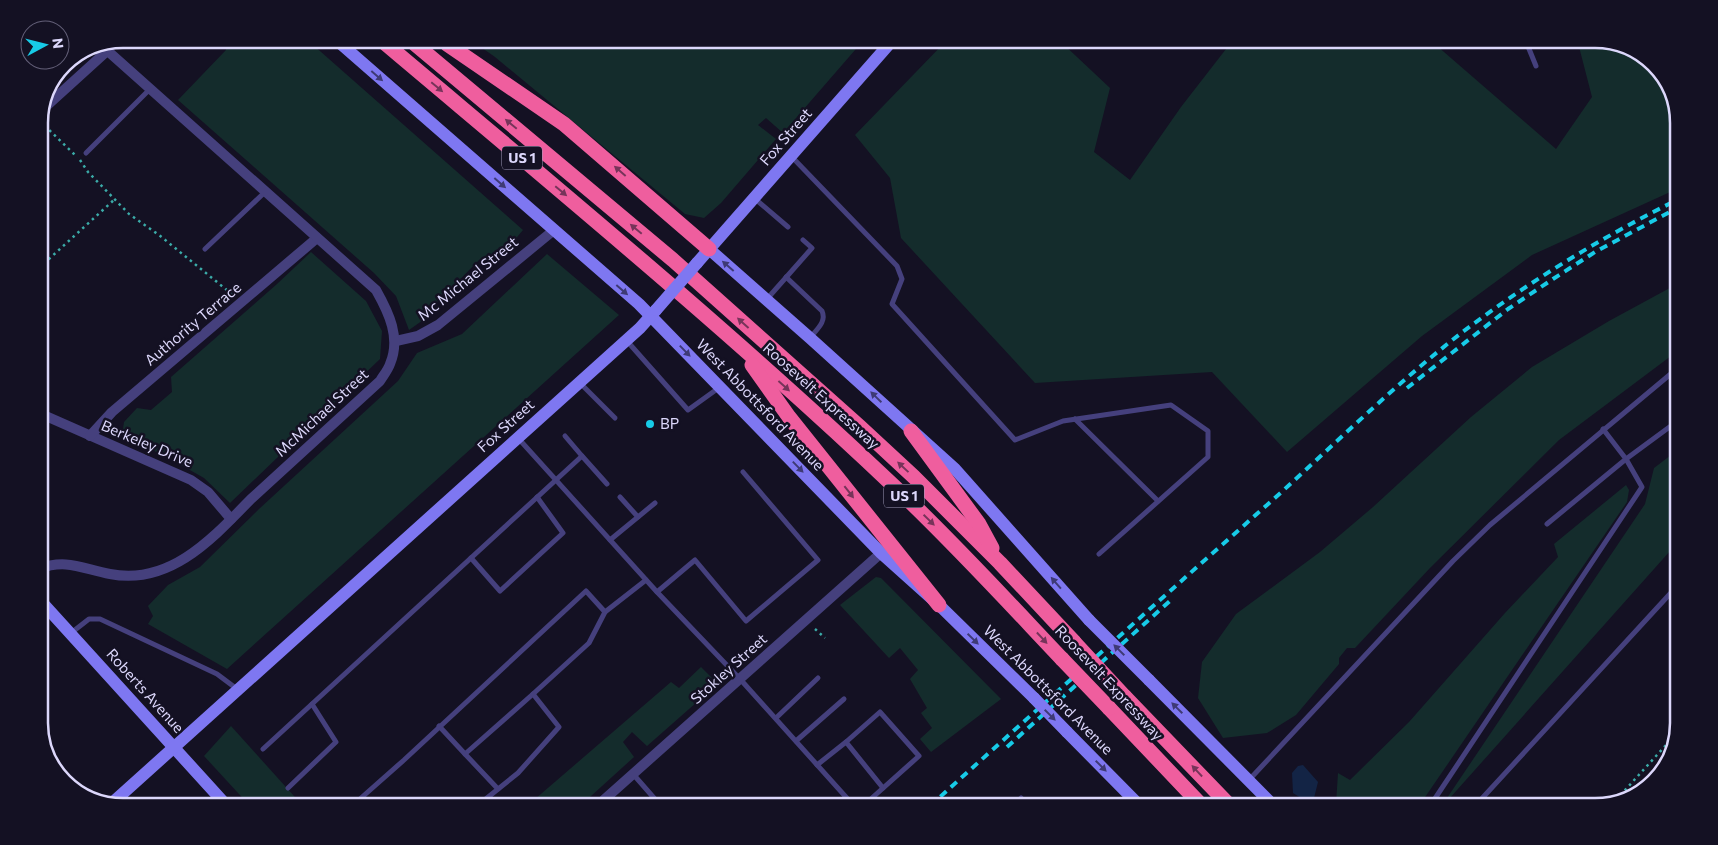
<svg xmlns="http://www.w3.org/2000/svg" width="1718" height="845" font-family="Commissioner,sans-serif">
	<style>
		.green { fill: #142c2c }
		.water { fill: #132445 }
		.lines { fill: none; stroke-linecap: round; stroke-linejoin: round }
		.path { stroke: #3baba8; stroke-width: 2.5; stroke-dasharray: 2.5 4; stroke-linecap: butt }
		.lane { stroke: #45407d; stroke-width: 5 }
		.street { stroke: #45407d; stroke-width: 10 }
		.secondary { stroke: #7e77f1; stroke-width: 12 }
		.highway { stroke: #ef5e9e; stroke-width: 15 }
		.rail { stroke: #17cbe7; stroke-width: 4; stroke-dasharray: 8 6; stroke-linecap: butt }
		.secondary-bridge { stroke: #7e77f1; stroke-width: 12 }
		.highway-bridge { stroke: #ef5e9e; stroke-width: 15 }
		.oneway { fill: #3e3a75 }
		.oneway2 { fill: #77345a }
		.poi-dot { fill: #17cbe7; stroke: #141123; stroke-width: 2 }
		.labels { text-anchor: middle; stroke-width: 5; stroke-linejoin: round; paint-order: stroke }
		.shield { fill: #141123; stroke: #a09cba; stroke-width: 1 }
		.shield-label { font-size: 14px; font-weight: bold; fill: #dcd7fb }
		.street-label { font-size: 15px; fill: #dcd7fb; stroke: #141123 }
		.poi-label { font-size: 15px; fill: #dcd7fb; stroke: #141123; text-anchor: start }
		.rim { fill: none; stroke: #dcd7fb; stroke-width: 2.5 }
	</style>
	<rect width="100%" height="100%" fill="#141123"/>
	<g class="green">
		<path d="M1429,39L1556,149L1592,97L1577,39H1595L1632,47L1665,76L1679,117V188L1532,255L1422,336L1287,452L1212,372L1035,383L901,238L890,178L855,135L946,41H1060L1110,88L1094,152L1130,180L1181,107L1233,40Z"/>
		<path d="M862,42L783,133L766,118L758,125L776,139L721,203L704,218L685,214L495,57L475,43Z"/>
		<path d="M226,44H312L523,230L507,249L479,260L435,305L426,318L409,330L396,296L374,273L178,100L226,50Z"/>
		<path d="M311,252L366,301L382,331L380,359L230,503L204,478L165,456L122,436L124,422L137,408L151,410L172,392L171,377L277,284Z"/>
		<path d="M547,254L619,315L227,669L148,624L153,616L148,606L168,585L200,567L259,509L398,381L417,353L462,334Z"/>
		<path d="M1679,283V350L1559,440L1430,568L1355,648H1347L1339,658V664L1296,715L1267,733L1223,738L1198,698L1202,662L1236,614L1320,552L1373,507L1471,417L1532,367L1609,321Z"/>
		<path d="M1679,449V541L1449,799L1447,798L1645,504L1654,468Z"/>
		<path d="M1626,485L1629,490L1627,502L1419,806H1334L1336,804L1338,773L1350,780L1409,722L1505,613L1558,557L1554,544Z"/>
		<path d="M876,577L881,578L1001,699L931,752L920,739L932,728L921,713L927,708L910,679L918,670L900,648L889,658L840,605Z"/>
		<path d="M701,667L713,679L714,687L647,746L632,732L623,742L634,757L580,806H527L671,682L679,688Z"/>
		<path d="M231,726L303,806H250L204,756Z"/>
	</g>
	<path class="water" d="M1303,765L1318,782L1314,798L1309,803L1293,793L1292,773L1298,766Z"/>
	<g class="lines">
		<g class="path">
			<path d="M40,121L77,157"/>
			<path d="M80,160L88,172L129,214L159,235L233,295"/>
			<path d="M39,268L115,199"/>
			<path d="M815,629L825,638"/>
			<path d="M1616,800L1677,733"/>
		</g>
		<g class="lane">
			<path d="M1525,39L1536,66"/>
			<path d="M86,153L150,89"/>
			<path d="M791,156L897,266L902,279L892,304L1015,440L1063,421L1171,405L1208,431V457L1099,554"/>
			<path d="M754,198L788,227"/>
			<path d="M205,249L265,192"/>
			<path d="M786,277L822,311C827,322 816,330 810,338"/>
			<path d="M767,299L812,248L803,240"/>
			<path d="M627,341L688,410L720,387"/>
			<path d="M580,383L615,418"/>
			<path d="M1075,419L1158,501"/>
			<path d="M565,436L582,456"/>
			<path d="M518,438L657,592L740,679L854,806"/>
			<path d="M620,497L638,517"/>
			<path d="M1547,524L1626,459L1603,429"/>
			<path d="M610,540L655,503"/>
			<path d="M471,558L500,591L563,533L537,497"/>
			<path d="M657,592L695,560L746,621L818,560L743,472"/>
			<path d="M71,633L89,619H100L217,674L237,689"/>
			<path d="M776,718L818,678"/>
			<path d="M439,726L465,754L533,694"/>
			<path d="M796,741L844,699"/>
			<path d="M846,742L880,712L919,756L863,806"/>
			<path d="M263,749L582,456L607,484"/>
			<path d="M465,754L498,789"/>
			<path d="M817,765L846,742L883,788"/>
			<path d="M633,774L661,806"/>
			<path d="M1249,780L1453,561L1490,525L1679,367"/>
			<path d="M288,788L336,742L312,704"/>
			<path d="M352,806L404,760L586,591L605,612"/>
			<path d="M477,806L518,773L559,727L533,694L589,643L605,612L646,580"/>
			<path d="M1012,806L1021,798L1028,806"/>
			<path d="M1430,806L1642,487L1626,459L1679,420"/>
			<path d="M1475,806L1679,584"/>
		</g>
		<g class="street">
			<path d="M42,110L107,51"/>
			<path d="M396,341L418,336L438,325L554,230"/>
			<path d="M39,413L191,480L208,492L231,519"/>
			<path d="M90,436L112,412L317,238"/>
			<path d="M39,569C66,558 83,569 110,574C170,586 213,538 251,499L380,381C383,376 388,370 390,364C401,338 389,313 376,290L101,45"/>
			<path d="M597,806L881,553"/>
		</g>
		<g class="secondary">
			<path d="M341,44L639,304L881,553L939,605L1034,698"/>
			<path d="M709,249L810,338L955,469L1089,620"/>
			<path d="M697,263L891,42"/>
			<path d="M39,599L227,806"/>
			<path d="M1149,680L1274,806"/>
			<path d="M1067,732L1140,806"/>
			<path d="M111,804L640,328L656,310"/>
		</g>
		<g class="highway">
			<path d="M386,44C559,190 735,335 899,491C956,545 1009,603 1062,659"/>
			<path d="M415,44L673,260L859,426L914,477L1000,563L1074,642"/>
			<path d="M447,44L564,124L709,249"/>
			<path d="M752,365L789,417L939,605"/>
			<path d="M911,431L979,524L992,548"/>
			<path d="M1125,697L1230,806"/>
			<path d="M1109,708L1202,806"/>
		</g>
		<g class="rail">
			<path d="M1407,388L1508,309L1553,279L1595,252L1679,207"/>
			<path d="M1007,747L1171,600"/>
			<path d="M930,806C1042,705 1154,605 1267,505C1331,448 1392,387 1460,334C1528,282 1602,237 1679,199"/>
		</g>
		<g class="secondary-bridge">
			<path d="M656,310L697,263"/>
			<path d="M1089,620L1149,680"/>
			<path d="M1034,698L1067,732"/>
		</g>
		<g class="highway-bridge">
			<path d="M1074,642L1125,697"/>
			<path d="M1062,659L1109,708"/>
		</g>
	</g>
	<defs><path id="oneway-solid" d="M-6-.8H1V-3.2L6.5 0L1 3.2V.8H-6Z" transform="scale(1.25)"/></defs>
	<g class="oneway">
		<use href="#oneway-solid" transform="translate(377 76) rotate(41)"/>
		<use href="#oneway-solid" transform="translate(500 183) rotate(41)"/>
		<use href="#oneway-solid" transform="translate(728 266) rotate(-139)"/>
		<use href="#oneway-solid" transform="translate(622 290) rotate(41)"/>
		<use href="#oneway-solid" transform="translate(685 351) rotate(46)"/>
		<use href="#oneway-solid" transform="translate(876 397) rotate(-136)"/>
		<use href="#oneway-solid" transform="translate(798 467) rotate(46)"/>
		<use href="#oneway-solid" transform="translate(1056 583) rotate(-131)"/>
		<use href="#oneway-solid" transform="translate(973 639) rotate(44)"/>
		<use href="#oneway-solid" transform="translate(1119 650) rotate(-135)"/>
		<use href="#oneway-solid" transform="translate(1177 708) rotate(-135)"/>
		<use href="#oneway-solid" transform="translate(1050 715) rotate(45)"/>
		<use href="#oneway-solid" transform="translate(1101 766) rotate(45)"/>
	</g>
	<g class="oneway2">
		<use href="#oneway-solid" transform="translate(437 87) rotate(40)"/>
		<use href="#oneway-solid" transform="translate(511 124) rotate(-140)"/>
		<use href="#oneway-solid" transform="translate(620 171) rotate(-139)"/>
		<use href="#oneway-solid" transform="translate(561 191) rotate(40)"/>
		<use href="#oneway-solid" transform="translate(636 229) rotate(-140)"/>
		<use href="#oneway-solid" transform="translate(743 323) rotate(-138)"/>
		<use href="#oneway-solid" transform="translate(784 386) rotate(42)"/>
		<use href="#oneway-solid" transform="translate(903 467) rotate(-137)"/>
		<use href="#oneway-solid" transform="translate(849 492) rotate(52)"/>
		<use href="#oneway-solid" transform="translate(929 520) rotate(44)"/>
		<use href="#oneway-solid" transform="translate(1042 638) rotate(47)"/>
		<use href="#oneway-solid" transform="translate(1197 771) rotate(-133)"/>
	</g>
	<circle class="poi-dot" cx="650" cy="424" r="5"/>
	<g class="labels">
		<g class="shield">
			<rect x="502" y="146.5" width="40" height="23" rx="4"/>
			<rect x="884" y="484.5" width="40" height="23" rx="4"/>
		</g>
		<g class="shield-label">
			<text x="522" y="163">US 1</text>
			<text x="904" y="501">US 1</text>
		</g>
		<g class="street-label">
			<text transform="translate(786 137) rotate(-49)" y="5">Fox Street</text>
			<text transform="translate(468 279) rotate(-39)" y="5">Mc Michael Street</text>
			<text transform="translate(193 324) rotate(-40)" y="5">Authority Terrace</text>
			<text transform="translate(821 396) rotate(42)" y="5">Roosevelt Expressway</text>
			<text transform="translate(760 405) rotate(46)" y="5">West Abbottsford Avenue</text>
			<text transform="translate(322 413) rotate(-43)" y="5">McMichael Street</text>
			<text transform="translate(506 426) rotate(-42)" y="5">Fox Street</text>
			<text transform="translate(147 444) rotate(23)" y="5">Berkeley Drive</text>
			<text transform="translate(729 669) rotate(-42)" y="5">Stokley Street</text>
			<text transform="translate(1109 683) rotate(47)" y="5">Roosevelt Expressway</text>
			<text transform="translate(1048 690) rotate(45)" y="5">West Abbottsford Avenue</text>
			<text transform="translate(145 691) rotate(48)" y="5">Roberts Avenue</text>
		</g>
		<g class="poi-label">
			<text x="660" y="429">BP</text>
		</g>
	</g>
	<path d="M0 0H1718V845H0ZM123 48H1595A75 75 0 0 1 1670 123V723A75 75 0 0 1 1595 798H123A75 75 0 0 1 48 723V123A75 75 0 0 1 123 48Z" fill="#141123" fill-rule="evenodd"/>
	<path class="rim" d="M123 48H1595A75 75 0 0 1 1670 123V723A75 75 0 0 1 1595 798H123A75 75 0 0 1 48 723V123A75 75 0 0 1 123 48Z"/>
	<g transform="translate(45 45) rotate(83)"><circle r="24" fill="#141123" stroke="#646079"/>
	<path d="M0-4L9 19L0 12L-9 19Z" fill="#17cbe7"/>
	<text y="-8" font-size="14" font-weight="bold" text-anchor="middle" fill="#dcd7fb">N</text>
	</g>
</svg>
